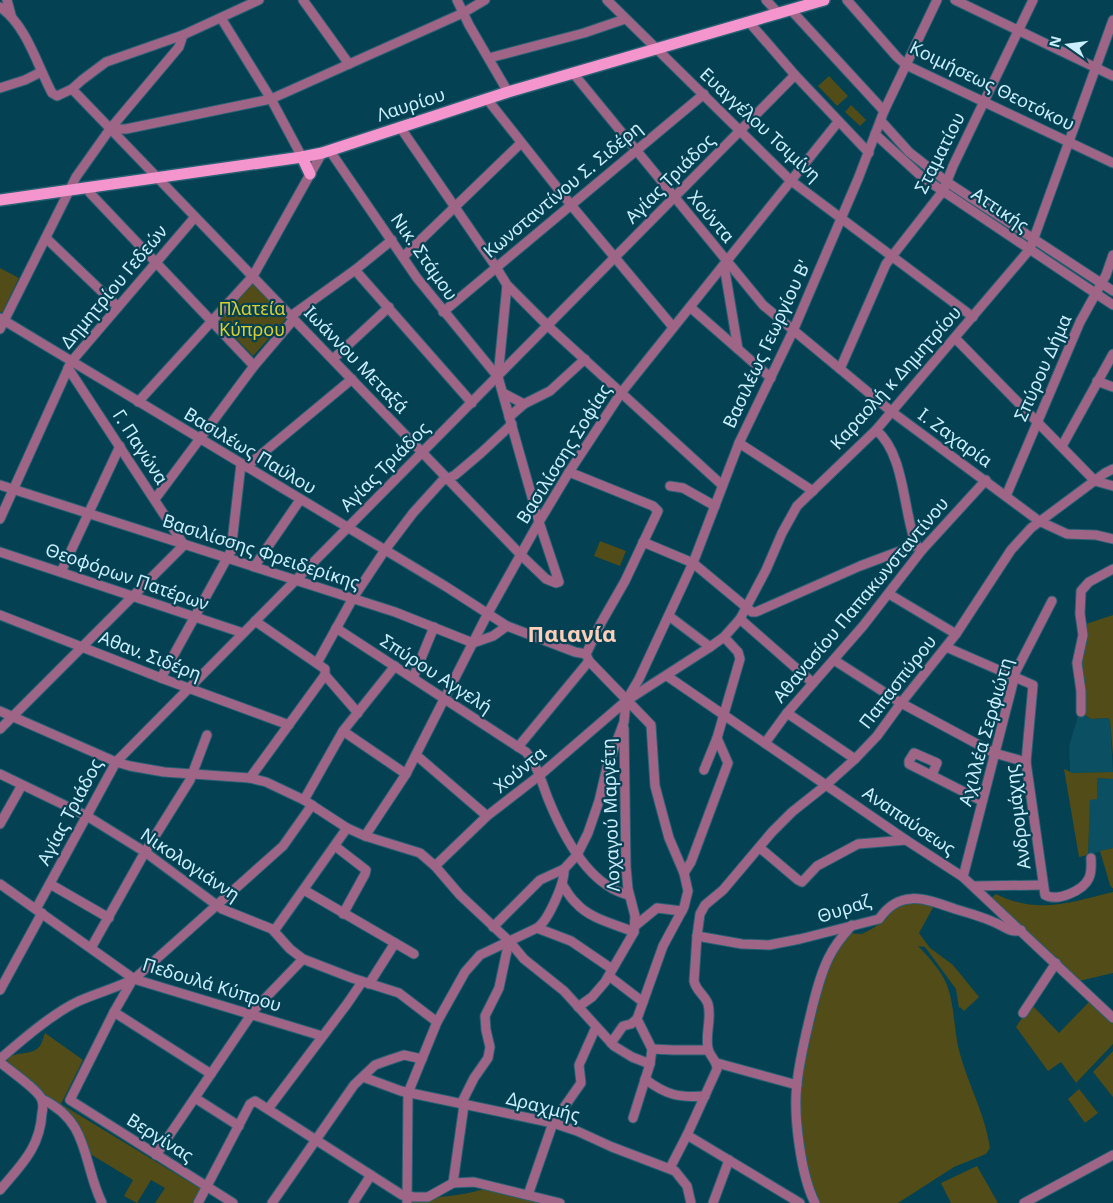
<svg xmlns="http://www.w3.org/2000/svg" width="1113" height="1203" font-family="'Noto Sans',sans-serif">
	<style>
		.built { fill: #0b4f63 }
		.green { fill: #514c18 }
		.lines { fill: none; stroke-linecap: round; stroke-linejoin: round }
		.minor-casing { stroke: #276072; stroke-width: 11 }
		.major-casing { stroke: #276072; stroke-width: 14 }
		.minor { stroke: #9f6587; stroke-width: 9 }
		.major { stroke: #f595cd; stroke-width: 11 }
		.labels { text-anchor: middle; stroke-width: 4.5; stroke-linejoin: round; paint-order: stroke }
		.street-label { font-size: 18px; fill: #caeffe; stroke: #034153 }
		.park-label { font-size: 18px; fill: #dccf2f; stroke: #034153 }
		.district-label { font-size: 22px; font-weight: bold; fill: #fdceba; stroke: #034153 }
	</style>
	<rect width="100%" height="100%" fill="#034153"/>
	<g class="built">
		<path d="M1079,713L1091,719L1108,718L1110,720L1113,772L1072,773L1070,771L1069,746Z"/>
		<path d="M1097,778L1113,779V848L1088,855L1090,799H1097Z"/>
	</g>
	<g class="green">
		<path d="M829,76L848,96L837,106L818,86Z"/>
		<path d="M851,105L866,120L860,126L845,112Z"/>
		<path d="M0,268L19,278L2,313L0,312Z"/>
		<path d="M253,283L287,318L253,356L218,320Z"/>
		<path d="M600,541L626,551L620,566L594,556Z"/>
		<path d="M1113,615V756L1110,720L1108,718L1091,719L1085,715L1079,656L1083,625Z"/>
		<path d="M1064,769L1073,773L1113,772V779L1097,778V799L1090,800L1088,855L1079,857Z"/>
		<path d="M1113,848V888H1112L1110,885L1100,851Z"/>
		<path d="M1113,892V973L1079,981L991,898L996,894C1038,915 1071,902 1113,892Z"/>
		<path d="M908,901L935,904L919,933L930,948L953,965L979,997L964,1011L960,1007L959,1008L956,989L925,947L918,946C928,956 942,972 947,985C954,1004 954,1026 958,1046C966,1081 985,1112 990,1148L986,1154L954,1167L898,1203H819L811,1187L804,1150L798,1095L808,1036L830,959L847,933L862,934L875,927L892,908Z"/>
		<path d="M1089,1002L1113,1023V1044L1076,1083L1061,1062L1048,1071L1016,1027L1031,1004L1059,1033Z"/>
		<path d="M45,1033L83,1060L61,1104L201,1189L192,1203H155L165,1188L151,1180L137,1203L124,1196L133,1180L87,1152L82,1137L6,1064C9,1049 28,1057 38,1048C42,1045 43,1038 45,1033Z"/>
		<path d="M1113,1051V1097L1093,1072Z"/>
		<path d="M1079,1089L1098,1113L1085,1123L1068,1099Z"/>
		<path d="M977,1166L998,1203H951L941,1183Z"/>
		<path d="M484,1189L499,1190L538,1203H409V1199C435,1198 460,1196 484,1189Z"/>
	</g>
	<g class="lines">
		<defs>
			<g id="minor">
				<path d="M7,0L11,15"/>
				<path d="M303,0L349,64"/>
				<path d="M457,0L469,25L508,92"/>
				<path d="M607,0L790,180L973,317"/>
				<path d="M766,0L779,14"/>
				<path d="M847,0L897,57L906,65L1113,163"/>
				<path d="M955,0L1113,76"/>
				<path d="M0,7C27,26 37,65 52,93L57,96L72,89L82,80L106,62L183,35L259,0"/>
				<path d="M791,10L884,111"/>
				<path d="M221,18L271,99L302,157"/>
				<path d="M749,22L795,75L869,153"/>
				<path d="M489,58L584,33L625,19"/>
				<path d="M573,73L763,305L892,412L1039,521L1067,534L1096,535L1113,539"/>
				<path d="M0,88L25,80L41,72"/>
				<path d="M72,89L521,555L546,579L556,583L559,582L539,522L498,377L507,285"/>
				<path d="M487,99L571,205L673,327"/>
				<path d="M881,121L909,152L947,182L1113,291"/>
				<path d="M400,127L496,267L507,285L548,326L722,485"/>
				<path d="M110,129H126L271,99L463,13L485,0"/>
				<path d="M875,134L922,177L1113,305"/>
				<path d="M330,151L417,278L498,377"/>
				<path d="M89,188L90,193L254,366"/>
				<path d="M46,238L118,307"/>
				<path d="M403,257L521,143"/>
				<path d="M724,265L738,349"/>
				<path d="M355,270L472,403"/>
				<path d="M690,307L771,378"/>
				<path d="M443,312L704,94"/>
				<path d="M291,316L355,270L392,240"/>
				<path d="M0,318L445,586L507,626L575,652L586,654"/>
				<path d="M0,329L76,177L110,129L179,47L183,35"/>
				<path d="M955,338L1095,481L1113,486"/>
				<path d="M333,359L389,307"/>
				<path d="M840,369L886,264L943,191L953,166L1033,0"/>
				<path d="M1097,381L1113,387"/>
				<path d="M503,393L524,404"/>
				<path d="M138,402L253,276L322,153"/>
				<path d="M509,417L524,404L550,391L585,359"/>
				<path d="M876,430C905,454 903,511 916,545"/>
				<path d="M739,443L813,491"/>
				<path d="M1062,446L1113,354"/>
				<path d="M246,467L352,379"/>
				<path d="M569,472L653,506L658,511L625,581L601,623L586,654"/>
				<path d="M0,485L395,612L473,643L493,636L507,626"/>
				<path d="M670,486L683,488L715,506"/>
				<path d="M1006,496L1080,322L1106,275L1113,255"/>
				<path d="M155,499L254,366L294,319"/>
				<path d="M0,519L71,362L195,217"/>
				<path d="M643,542L693,563L752,612H756L860,566L916,545L922,550"/>
				<path d="M0,552L243,633"/>
				<path d="M254,567L300,500"/>
				<path d="M61,572L120,446"/>
				<path d="M889,594L956,634"/>
				<path d="M0,615L161,678L289,725"/>
				<path d="M669,616L710,647"/>
				<path d="M740,619L813,683"/>
				<path d="M255,621L325,669V675L358,713"/>
				<path d="M336,628L526,752C538,766 542,784 549,801C563,835 589,886 629,895"/>
				<path d="M946,647L1033,685L1026,762L1045,895C1057,902 1083,891 1089,878C1092,872 1091,865 1091,858"/>
				<path d="M586,654L589,661L651,725L655,786L669,838L684,873L688,891L684,907L663,946L637,1019L652,1049L650,1064L633,1118"/>
				<path d="M834,660L901,703L994,753L1026,762"/>
				<path d="M317,663L353,598L385,550L413,513L442,481L455,475L481,453L512,424"/>
				<path d="M667,676L906,840L963,877L1113,1018"/>
				<path d="M161,678L231,551L241,464"/>
				<path d="M413,678L434,627"/>
				<path d="M0,711L116,762L130,766L164,772L250,778L266,782L304,800L347,828L365,836L420,853L435,866L460,895L509,941L524,959L564,991L614,1046L632,1057L650,1064"/>
				<path d="M1081,712V691L1077,663L1083,635L1080,614L1081,591L1089,582L1113,569"/>
				<path d="M787,713L855,759"/>
				<path d="M0,729L184,545L68,368"/>
				<path d="M343,731L406,774"/>
				<path d="M765,743L787,713L863,626L922,550L986,480"/>
				<path d="M518,747L589,661"/>
				<path d="M416,755L487,816"/>
				<path d="M704,770L717,738L740,659L738,652L724,637"/>
				<path d="M0,774L87,816L145,852L222,909L272,929L290,949L303,959L352,978L399,993L437,1022"/>
				<path d="M932,775L937,763L914,753L909,761V764L982,801"/>
				<path d="M250,778L325,675"/>
				<path d="M304,800L343,731L395,666"/>
				<path d="M0,824L22,785"/>
				<path d="M365,836L406,774L488,613L539,522L569,472L621,393L838,122"/>
				<path d="M335,846L366,870L365,874L343,914"/>
				<path d="M760,848L798,880L802,882L817,866L858,844L906,840"/>
				<path d="M435,866L487,816L540,775L626,701L710,647L724,637L740,619L766,570L782,533L797,506L876,430L1030,249L1113,20"/>
				<path d="M684,873L691,862L728,763L717,738"/>
				<path d="M963,877L1016,671L1052,601"/>
				<path d="M0,884L134,979L322,1036"/>
				<path d="M50,884L109,918"/>
				<path d="M562,884C566,890 570,898 576,903C590,919 615,924 634,932"/>
				<path d="M974,886L1043,885"/>
				<path d="M304,890L414,954"/>
				<path d="M36,909L116,762L795,75"/>
				<path d="M635,926L657,908L682,911"/>
				<path d="M493,927L540,880L564,869L577,855L588,833L599,801L607,767L624,722L626,701L639,679L693,563L739,443L793,331L858,179L884,111L937,0"/>
				<path d="M537,928C548,921 565,883 564,869"/>
				<path d="M274,931L347,828"/>
				<path d="M697,936L742,944L769,945L800,939L879,919C900,888 926,899 955,909C969,913 983,917 996,923C1004,926 1011,934 1021,930"/>
				<path d="M91,948L145,852L190,780L207,735"/>
				<path d="M609,976L643,1002"/>
				<path d="M133,979L114,1012L70,1100L233,1203"/>
				<path d="M369,984L395,943"/>
				<path d="M0,990L42,913"/>
				<path d="M578,1007L592,997L605,982L634,932L635,916L628,889L626,867L624,728"/>
				<path d="M114,1012L211,1074"/>
				<path d="M1023,1013L1056,963"/>
				<path d="M611,1043L623,1026L631,1024L637,1019"/>
				<path d="M652,1049L673,1050H708"/>
				<path d="M0,1059C22,1040 53,1013 79,1001C97,993 116,988 134,979L283,846L312,805"/>
				<path d="M0,1062C10,1071 36,1088 41,1098C43,1102 43,1109 42,1113C40,1148 21,1165 0,1190"/>
				<path d="M717,1063L797,1085"/>
				<path d="M363,1077L401,1091L553,1123L577,1131L612,1147L675,1171L687,1186L691,1203"/>
				<path d="M645,1079C666,1095 679,1098 705,1096"/>
				<path d="M195,1098L239,1126"/>
				<path d="M42,1099C90,1122 82,1162 102,1203"/>
				<path d="M461,1104L474,1078L488,1058L490,1047L486,1030L485,1016L499,988L509,941"/>
				<path d="M268,1109L347,1004L362,982"/>
				<path d="M687,1135L800,1203"/>
				<path d="M156,1155L255,1009L303,959"/>
				<path d="M670,1168L687,1135L717,1069C717,1060 709,1056 708,1048C705,1034 712,1018 708,1004C705,995 696,991 694,981L697,936L700,914L705,905L723,890L772,832L792,812L826,785L855,759L877,736L901,703L956,634L1011,550L1031,528L1105,473L1113,469"/>
				<path d="M453,1183L464,1105"/>
				<path d="M528,1195L553,1123L581,1083L579,1065L596,1027"/>
				<path d="M198,1203L250,1104L255,1101L402,1195L414,1197H428L453,1183L474,1182L560,1203"/>
				<path d="M272,1203L354,1085L375,1065L389,1060L404,1055L422,1059"/>
				<path d="M353,1203L371,1175"/>
				<path d="M407,1203L408,1093L437,1022L465,972L480,955L537,928L571,941L612,969"/>
				<path d="M713,1203L729,1160"/>
				<path d="M815,1203C801,1176 793,1115 797,1084C799,1063 804,1042 809,1021C814,1000 819,978 828,959C834,946 843,935 852,925"/>
				<path d="M1024,1203L1113,1155"/>
			</g>
			<g id="major">
				<path d="M302,157L310,174"/>
				<path d="M0,200L302,157L322,153L508,92L824,0"/>
			</g>
		</defs>
		<use href="#minor" class="minor-casing"/>
		<use href="#major" class="major-casing"/>
		<use href="#minor" class="minor"/>
		<use href="#major" class="major"/>
	</g>
	<g class="labels">
		<g class="street-label">
			<text transform="translate(992 86) rotate(26)" y="6">Κοιμήσεως Θεοτόκου</text>
			<text transform="translate(411 105) rotate(-18)" y="6">Λαυρίου</text>
			<text transform="translate(760 125) rotate(43)" y="6">Ευαγγέλου Τσιμίνη</text>
			<text transform="translate(940 153) rotate(-63)" y="6">Σταματίου</text>
			<text transform="translate(670 179) rotate(-45)" y="6">Αγίας Τριάδος</text>
			<text transform="translate(563 190) rotate(-40)" y="6">Κωνσταντίνου Σ. Σιδέρη</text>
			<text transform="translate(1000 210) rotate(34)" y="6">Αττικής</text>
			<text transform="translate(711 217) rotate(50)" y="6">Χούντα</text>
			<text transform="translate(424 257) rotate(55)" y="6">Νικ. Στάμου</text>
			<text transform="translate(114 287) rotate(-50)" y="6">Δημητρίου Γεδεών</text>
			<text transform="translate(767 344) rotate(-65)" y="6">Βασιλέως Γεωργίου Β'</text>
			<text transform="translate(356 360) rotate(46)" y="6">Ιωάννου Μεταξά</text>
			<text transform="translate(1043 368) rotate(-66)" y="6">Σπύρου Δήμα</text>
			<text transform="translate(896 378) rotate(-48)" y="6">Καραολή κ Δημητρίου</text>
			<text transform="translate(955 438) rotate(36)" y="6">Ι. Ζαχαρία</text>
			<text transform="translate(140 447) rotate(57)" y="6">Γ. Παγώνα</text>
			<text transform="translate(250 451) rotate(31)" y="6">Βασιλέως Παύλου</text>
			<text transform="translate(564 454) rotate(-58)" y="6">Βασιλίσσης Σοφίας</text>
			<text transform="translate(385 467) rotate(-45)" y="6">Αγίας Τριάδος</text>
			<text transform="translate(261 552) rotate(18)" y="6">Βασιλίσσης Φρειδερίκης</text>
			<text transform="translate(127 577) rotate(19)" y="6">Θεοφόρων Πατέρων</text>
			<text transform="translate(861 600) rotate(-50)" y="6">Αθανασίου Παπακωνσταντίνου</text>
			<text transform="translate(150 656) rotate(21)" y="6">Αθαν. Σιδέρη</text>
			<text transform="translate(436 674) rotate(33)" y="6">Σπύρου Αγγελή</text>
			<text transform="translate(898 682) rotate(-52)" y="6">Παπασπύρου</text>
			<text transform="translate(986 732) rotate(-74)" y="6">Αχιλλέα Σερφιώτη</text>
			<text transform="translate(520 770) rotate(-39)" y="6">Χούντα</text>
			<text transform="translate(70 812) rotate(-62)" y="6">Αγίας Τριάδος</text>
			<text transform="translate(611 815) rotate(-92)" y="6">Λοχαγού Μαργέτη</text>
			<text transform="translate(1018 817) rotate(-97)" y="6">Ανδρομάχης</text>
			<text transform="translate(909 821) rotate(34)" y="6">Αναπαύσεως</text>
			<text transform="translate(190 865) rotate(34)" y="6">Νικολογιάννη</text>
			<text transform="translate(844 909) rotate(-18)" y="6">Θυραζ</text>
			<text transform="translate(212 985) rotate(17)" y="6">Πεδουλά Κύπρου</text>
			<text transform="translate(543 1107) rotate(14)" y="6">Δραχμής</text>
			<text transform="translate(160 1138) rotate(32)" y="6">Βεργίνας</text>
		</g>
		<g class="park-label">
			<text x="252" y="315">Πλατεία<tspan x="252" dy="21">Κύπρου</tspan></text>
		</g>
		<g class="district-label">
			<text x="572" y="642">Παιανία</text>
		</g>
	</g>
	<g transform="translate(1068 45) rotate(284)" stroke="#034153" stroke-width="4" paint-order="stroke">
	<path d="M0-4L9 19L0 12L-9 19Z" fill="#caeffe"/>
	<text y="-8" font-size="14" font-weight="bold" text-anchor="middle" fill="#caeffe">N</text>
	</g>
</svg>
